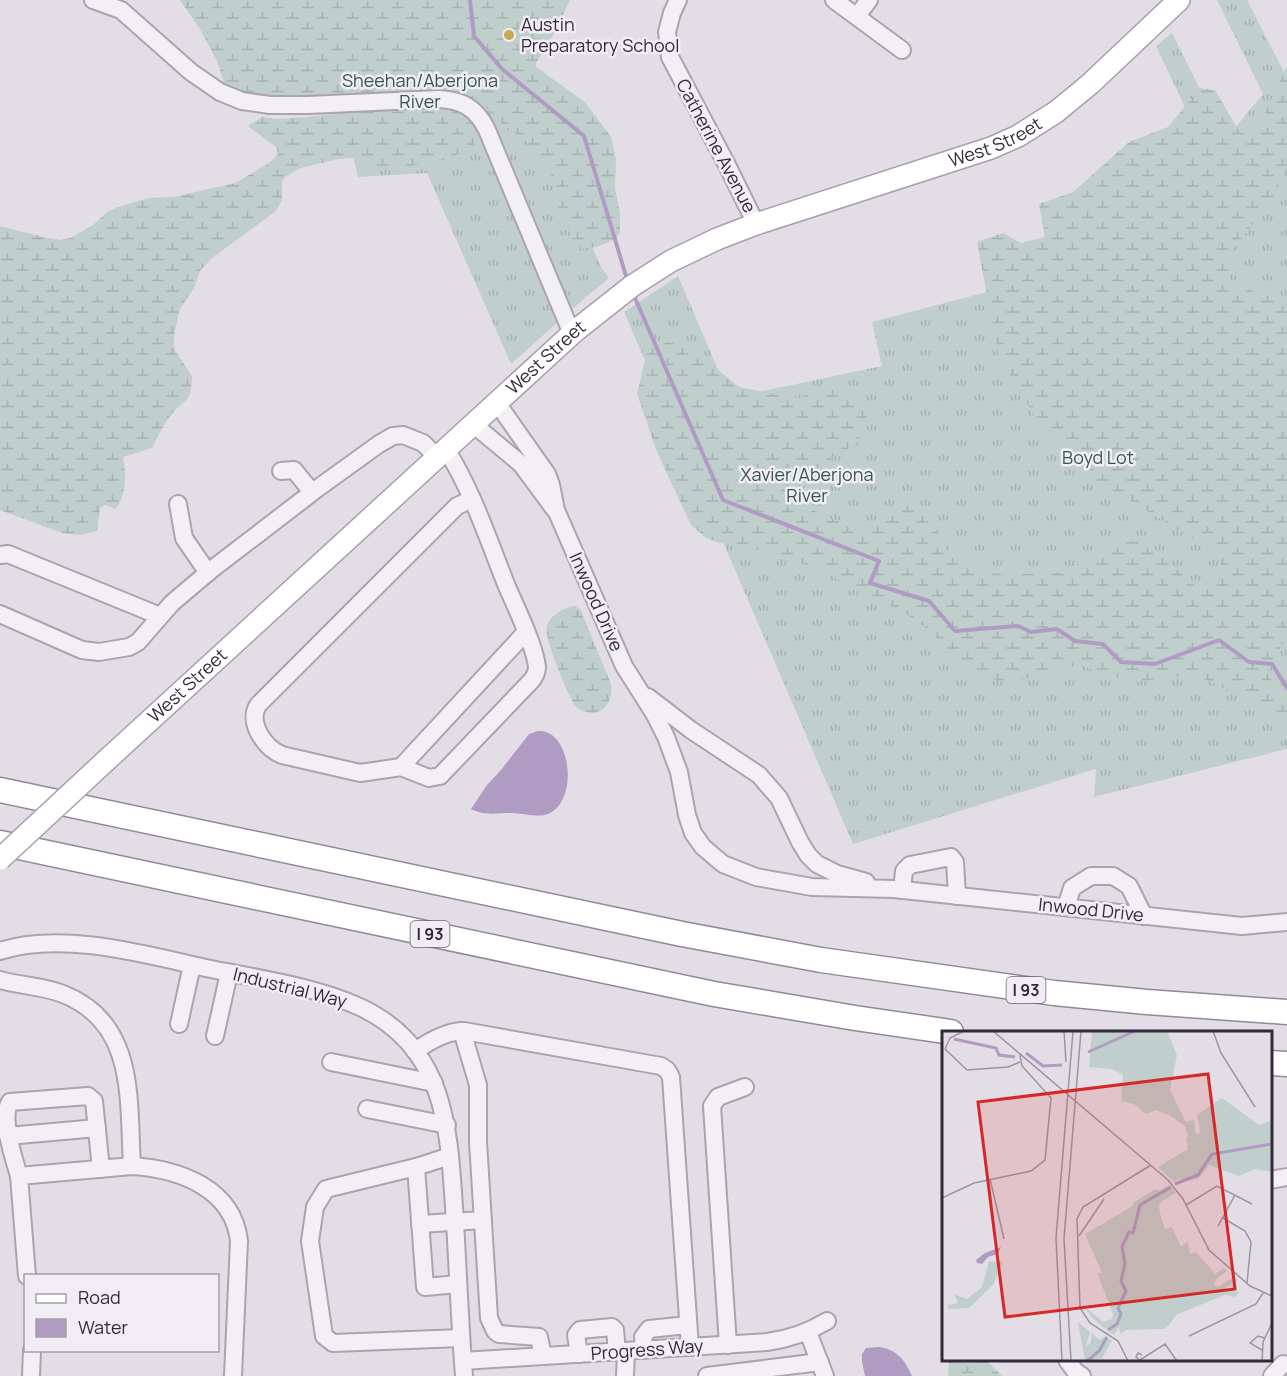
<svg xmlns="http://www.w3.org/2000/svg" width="1287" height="1376" font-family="Manrope,sans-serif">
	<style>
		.grass { fill: url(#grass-tufts) }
		.wetland { fill: url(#wetland-marsh) }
		.water { fill: #b09cc3 }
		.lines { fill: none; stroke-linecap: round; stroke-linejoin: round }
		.stream { stroke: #b09cc3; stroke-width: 4 }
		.minor-casing { stroke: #aba4af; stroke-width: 20 }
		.major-casing { stroke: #a99eb0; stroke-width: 24 }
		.highway-casing { stroke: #93879b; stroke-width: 27 }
		.minor { stroke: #f3f0f5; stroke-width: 16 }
		.major { stroke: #fff; stroke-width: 21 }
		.highway { stroke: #fff; stroke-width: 24 }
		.major-bridge-casing { stroke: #a99eb0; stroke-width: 24; stroke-linecap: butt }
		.major-bridge { stroke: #fff; stroke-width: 21 }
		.poi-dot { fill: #bfae4e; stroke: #f1edf4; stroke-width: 2 }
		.labels { text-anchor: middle; stroke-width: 5; stroke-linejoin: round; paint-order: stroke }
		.shield { fill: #f1edf4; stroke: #6d6472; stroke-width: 1.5 }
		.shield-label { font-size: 16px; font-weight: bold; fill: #34293b }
		.poi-label { font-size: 18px; fill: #34293b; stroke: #f1edf4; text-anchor: start }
		.park-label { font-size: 18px; fill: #37554f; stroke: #f1edf4 }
		.street-label { font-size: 18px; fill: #34293b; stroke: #f1edf4 }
		.inset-river { fill: none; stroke: #b09cc3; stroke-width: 3 }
		.inset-road { fill: none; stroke: #9d96a2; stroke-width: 1.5 }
		.view { fill: #d62828; fill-opacity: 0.15; stroke: #d62828; stroke-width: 3 }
		.inset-edge { fill: none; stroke: #34293b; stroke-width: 3 }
	</style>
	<defs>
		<pattern id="grass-tufts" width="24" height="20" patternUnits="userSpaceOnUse" patternTransform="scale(1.5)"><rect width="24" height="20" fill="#c0cfcb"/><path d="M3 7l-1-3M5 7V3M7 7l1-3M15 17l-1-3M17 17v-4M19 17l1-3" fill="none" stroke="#a6b2af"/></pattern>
		<pattern id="wetland-marsh" width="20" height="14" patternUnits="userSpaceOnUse" patternTransform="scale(1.5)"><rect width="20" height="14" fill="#c0cfcb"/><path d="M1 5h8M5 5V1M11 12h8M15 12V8" fill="none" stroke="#a6b2af"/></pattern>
	</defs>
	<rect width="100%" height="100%" fill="#e3dee6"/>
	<g class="grass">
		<path d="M315,0L542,133L602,269L609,278L586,297L511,364L427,173L358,177Z"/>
		<path d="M1217,0H1247L1284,72L1287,69V749L1094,797L1096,769L853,844L624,312L678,276L730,398L882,366L872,322L987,292L1208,156L1156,46L1172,33L1225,140L1263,94Z"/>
	</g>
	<g class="wetland">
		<path d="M180,0H570L555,32L536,63V67L585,102L611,137L616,159L615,188L620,213V232L617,238L597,247L581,249L574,241L558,206L554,182L547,166L539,154L529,142L504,126L489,110L452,81L437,76L417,78L394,89L360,95L267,98L232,90L224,83L217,61L200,29Z"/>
		<path d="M1287,66V166L1274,197L1229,255L1230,284L1287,302V637L1267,670L1276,690L1287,693V719L1196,675L1132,682L1079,665L1012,682L978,677L917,620L863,591L816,568L759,550L720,543L706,538L691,525L657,452L637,394L647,351L667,342L689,346L739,387L798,398L840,383L868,415L858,442L795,482L802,500L823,517L862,526L912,504L929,513L949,554L1001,575L1063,572L1115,543L1145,540L1197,588L1217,584L1224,570L1215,552L1096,480L1035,416L999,358L977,242L1003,233L1021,243L1045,237L1039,204L1073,192L1129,142L1168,127L1200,88L1215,90L1240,133L1256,132Z"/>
		<path d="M434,104L462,108L475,125L476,129L474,145L469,151L433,162L397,168L372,166L351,158L338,159L301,168L285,177L282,182V200L276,211L212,258L200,271L194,288L180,309L174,335V346L176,352L192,376C191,404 187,396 172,414C164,423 158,437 152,448L123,457C126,475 127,493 116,509L105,505L100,508L97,531L80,535L62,533L0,510V226L43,237L60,240L70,238L93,225L107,212L118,207L148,198L174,197L235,183L268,164L278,154L276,147L248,126L262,117L277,119L308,117L382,108Z"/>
		<path d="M572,606H576L581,611L611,684C614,707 596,722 576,707C568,695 543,638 547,626C550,615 563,609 572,606Z"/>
		<path d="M949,1360H986L1002,1376H948Z"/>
	</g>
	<g class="water">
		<path d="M538,731C572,729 579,802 548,814C537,818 523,813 511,813C496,813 484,816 471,809L487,785L501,770L529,734Z"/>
		<path d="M880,1347C897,1350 905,1360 912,1376H865L862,1361V1354L866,1348Z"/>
	</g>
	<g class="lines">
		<g class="stream">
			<path d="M470,0L474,36L502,69L584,136L626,276"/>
			<path d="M635,298L723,500L879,561L870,583L929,601L955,631L1018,626L1031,632L1057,629L1075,641L1103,644L1121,662L1155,664L1219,640L1249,662L1272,664L1287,688"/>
		</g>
		<defs>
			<g id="minor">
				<path d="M93,0L121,10L191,72L220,92L242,101L270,105H308L439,99C463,100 477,109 487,130L572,334"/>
				<path d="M678,0L672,13L667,32L670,57L727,165L756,224"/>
				<path d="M834,0L902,50"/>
				<path d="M857,16L869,0"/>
				<path d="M497,403L547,474L551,485L556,510L624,666L655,715L666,737L679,772L687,815L693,833L703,847L723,864L756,877L812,887L894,889L1242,926L1287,922"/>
				<path d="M473,424L521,464L555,510"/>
				<path d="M281,471L294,470L312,492"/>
				<path d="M472,499L457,506L258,705C247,723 265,748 282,755L360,773L401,767L525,633"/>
				<path d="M178,504L184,538L208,573"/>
				<path d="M0,555L8,554L160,616"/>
				<path d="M0,614L82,650L99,652L129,647L138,642L172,603L211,570L318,488L379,444L393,436L403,435L423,443L437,457"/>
				<path d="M648,697L691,730L759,775L779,798L800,842L808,855L817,864L837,874L866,882"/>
				<path d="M401,767L429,778L440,776L532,680C535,676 537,673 537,667C535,647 517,609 508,589C489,542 473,492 446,449"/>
				<path d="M902,890L904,871L910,865L951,857L955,862L957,896"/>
				<path d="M1066,907L1072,888L1091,876H1113L1129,886L1144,916"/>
				<path d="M0,951C61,931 144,954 206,968C254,978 315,986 360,1007C450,1049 449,1137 455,1222C458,1273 460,1325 464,1376"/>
				<path d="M0,980C21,986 43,986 63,994C137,1023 128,1101 132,1166"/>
				<path d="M179,1024L192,965"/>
				<path d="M462,1031L478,1085V1142L489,1318L495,1331L499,1334L539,1337L543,1356"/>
				<path d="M215,1036L229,973"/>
				<path d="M415,1051C428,1042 448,1031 464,1031L661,1066L667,1070L671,1077L690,1347"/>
				<path d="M331,1062L434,1083"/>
				<path d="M367,1109L447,1125"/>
				<path d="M8,1136L97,1128"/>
				<path d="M450,1156L416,1167L425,1287L458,1284"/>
				<path d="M416,1167L326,1189L315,1207L310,1241L324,1336L333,1343L461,1338"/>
				<path d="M19,1176C14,1159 0,1118 10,1102L88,1096L94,1101L101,1169"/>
				<path d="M1270,1180L1287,1177"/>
				<path d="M420,1224L483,1220"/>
				<path d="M27,1276L19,1176L132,1166C179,1169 233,1188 239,1241L233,1376"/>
				<path d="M808,1332L825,1376"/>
				<path d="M728,1345L712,1106L718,1097L745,1087"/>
				<path d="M644,1350L643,1337L649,1329L688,1325"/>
				<path d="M579,1354L576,1335L580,1330L612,1327L615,1330L617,1352"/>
				<path d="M1067,1360L1075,1371L1082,1376"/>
				<path d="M463,1361L767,1342C790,1339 807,1333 827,1321"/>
				<path d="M31,1376L32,1350"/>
				<path d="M625,1376L626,1351"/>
				<path d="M707,1376L820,1362"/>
				<path d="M1272,1376L1283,1364"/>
			</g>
			<g id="major">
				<path id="s1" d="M111,756L575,331L632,286L671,261L717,239L756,224L991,148L1018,136L1056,112L1090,84L1179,0"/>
			</g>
			<g id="highway">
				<path d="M0,790L682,934L821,960L1054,993L1147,1002L1287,1012"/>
				<path d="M0,843L714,994L855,1018L951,1032"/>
				<path d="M1270,1063L1287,1064"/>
			</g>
		</defs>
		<use href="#minor" class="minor-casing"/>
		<use href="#major" class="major-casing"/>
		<use href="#highway" class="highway-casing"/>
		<use href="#minor" class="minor"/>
		<use href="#major" class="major"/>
		<use href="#highway" class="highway"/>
		<defs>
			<path id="major-bridge" d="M0,859L111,756"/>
		</defs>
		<use href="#major-bridge" class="major-bridge-casing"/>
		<use href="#major-bridge" class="major-bridge"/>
	</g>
	<circle class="poi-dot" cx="509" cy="35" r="6"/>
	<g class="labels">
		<g class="shield">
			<rect x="410.5" y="921" width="39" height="26" rx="4.5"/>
			<rect x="1006.5" y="977" width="39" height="26" rx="4.5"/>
		</g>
		<g class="shield-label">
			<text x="430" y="940">I 93</text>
			<text x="1026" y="996">I 93</text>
		</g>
		<g class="poi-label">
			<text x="521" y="31">Austin<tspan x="521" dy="21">Preparatory School</tspan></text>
		</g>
		<g class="park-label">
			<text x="420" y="87">Sheehan/Aberjona<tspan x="420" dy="21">River</tspan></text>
			<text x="1098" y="464">Boyd Lot</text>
			<text x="807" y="481">Xavier/Aberjona<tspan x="807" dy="21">River</tspan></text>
		</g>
		<g class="street-label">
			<text dy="6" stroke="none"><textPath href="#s1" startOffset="1094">West Street</textPath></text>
			<text transform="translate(716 146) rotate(62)" y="6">Catherine Avenue</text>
			<text dy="6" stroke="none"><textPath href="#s1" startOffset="590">West Street</textPath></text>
			<text transform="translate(596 602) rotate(66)" y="6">Inwood Drive</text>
			<text dy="6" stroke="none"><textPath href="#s1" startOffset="104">West Street</textPath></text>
			<text transform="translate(1091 910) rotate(6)" y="6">Inwood Drive</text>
			<text transform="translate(290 988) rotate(14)" y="6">Industrial Way</text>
			<text transform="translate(647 1350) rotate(-4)" y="6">Progress Way</text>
		</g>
	</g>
	<g transform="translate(942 1031)">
		<rect width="330" height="330" fill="#e3dee6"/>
		<path d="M282,92L264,131L232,151L216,136L246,118L244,107ZM227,154L234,162L215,173L223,198L230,196L242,223L265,248L282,237L285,240L269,251L276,256L292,246L296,249L281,259L285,263L234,284L223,298L184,299L179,303L155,242H160L143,203Z" fill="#c0cfcb"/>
		<path d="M150,0H225L235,24L228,59L244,91L252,89L257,124L251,125L243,95L227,84L214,79L204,83L192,73L179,70L181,44L170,38L147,36ZM280,67L317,94L330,89V141L313,138L297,145L267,134L256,148L239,151L237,145L252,136L262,119L255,84ZM213,158L223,162L217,175L219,191L215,197L202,186L197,191L201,206L191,222L199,246L194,258H199L218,225L246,211L248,223L254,221L276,246L270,256L298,261L293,266L244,255L241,269L226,296L212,282L186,281V271L180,269L176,275L182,286L172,304L152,289L141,274L161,291L170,288L178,257L173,220L185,199L191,172ZM47,230L61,231L51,254L27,277L6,278V274L16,272L12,263L25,268L40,256ZM136,291L148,301L144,315L148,313L150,302L157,309L163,306L170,309L160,328L143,330Z" fill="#c0cfcb"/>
		<path d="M59,216L56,223L46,226L40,233L35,232L34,229L43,222Z" fill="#b09cc3"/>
		<path class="inset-river" d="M12,8L54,17L57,24L73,26M146,21L193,0M84,22L101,35L120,34M233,153L256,144L270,123L330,113M166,299L175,293L179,283L176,277L184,260L179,250L183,233L180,216L187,201L191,202L198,174L229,156M145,330L157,320L165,306"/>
		<path class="inset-road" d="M22,0L8,7L3,18L25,39L66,36L78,31M51,0L226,149L241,168L267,219L308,255L330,265M122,0L124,31M271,0L279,22L313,76M48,148L62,208M0,167L32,152L89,140L103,129L109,67L80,35L78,24M244,174L275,155L310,173M281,187L303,200L309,211L305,252M276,195L293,164M137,205L162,168M247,305L314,273L321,262M320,319L308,312L316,305L323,307M200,324L196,322L194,326L198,329L223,313L235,330M120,330L114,207L131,0M129,330L122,208L139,0M186,330L176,310L148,292L138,277L135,188L141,176L209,134M320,330L321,311L330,292"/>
		<path class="view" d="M266,43L293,258L63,286L36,71Z"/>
		<rect width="330" height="330" class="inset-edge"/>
	</g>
	<rect x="24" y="1274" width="195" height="78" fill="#f1edf4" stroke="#a59faa" stroke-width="1.5"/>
	<rect x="36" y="1294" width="30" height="9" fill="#ffffff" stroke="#a59faa" stroke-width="1.5"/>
	<text x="78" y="1304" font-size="18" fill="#34293b">Road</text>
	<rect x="36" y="1319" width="30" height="18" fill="#b09cc3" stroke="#a59faa" stroke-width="1.5"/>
	<text x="78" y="1334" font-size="18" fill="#34293b">Water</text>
</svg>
